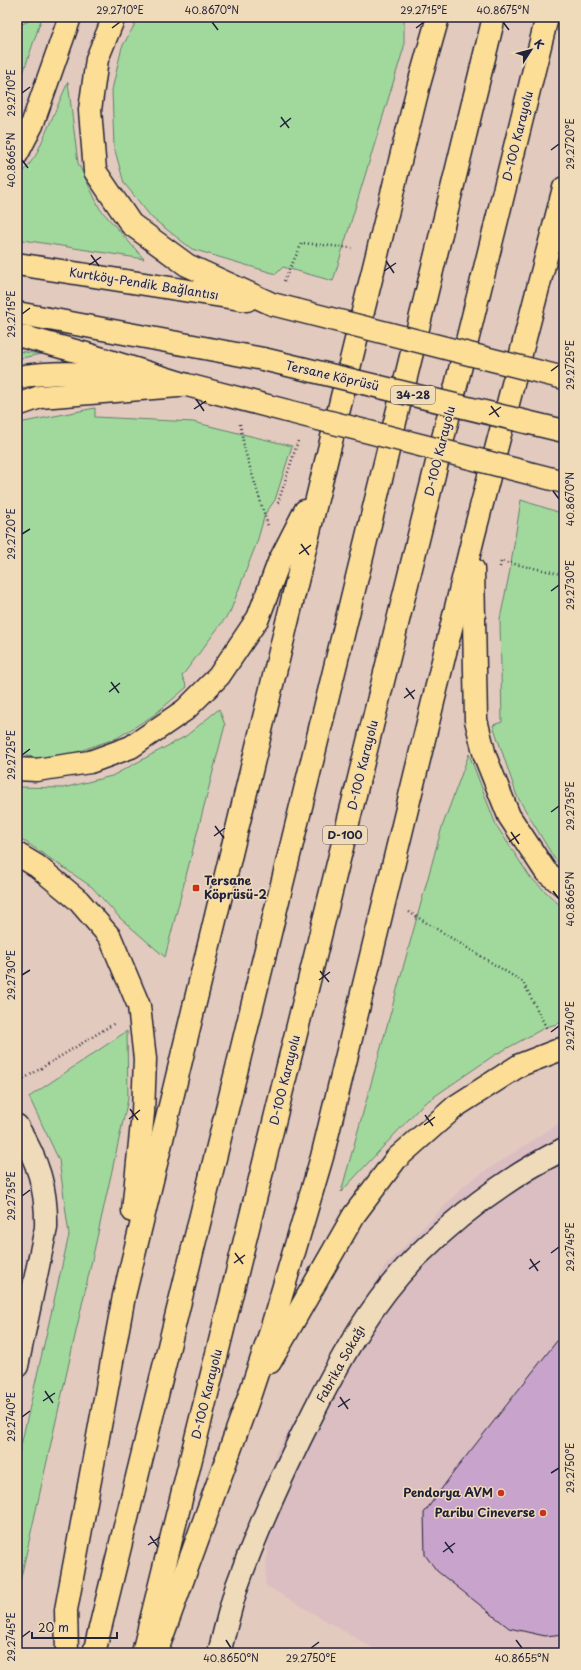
<svg xmlns="http://www.w3.org/2000/svg" width="581" height="1670" font-family="'Playpen Sans',sans-serif">
	<style>
		.built { fill: #dbbec2 }
		.green { fill: #a1d99d; stroke: #627e6c }
		.building { fill: #c8a3cb; stroke: #22223b }
		.lines { fill: none; stroke-linecap: round; stroke-linejoin: round }
		.secondary-casing { stroke: #22223b; stroke-width: 25 }
		.highway-casing { stroke: #22223b; stroke-width: 25 }
		.path { stroke: #22223b; stroke-width: 2.5; stroke-dasharray: 1 3; stroke-linecap: butt }
		.secondary { stroke: #efdbb9; stroke-width: 22 }
		.highway { stroke: #fdde96; stroke-width: 22 }
		.highway-bridge-casing { stroke: #22223b; stroke-width: 25; stroke-linecap: butt }
		.highway-bridge { stroke: #fdde96; stroke-width: 22 }
		.ticks { fill: none; stroke: #22223b; stroke-width: 1.5 }
		.poi-dot { fill: #c8321e; stroke: #efdbb9; stroke-width: 1.5 }
		.labels { text-anchor: middle; stroke-width: 3; stroke-linejoin: round; paint-order: stroke }
		.shield { fill: #efdbb9; stroke: #605a61; stroke-width: 1 }
		.shield-label { font-size: 11px; font-weight: bold; fill: #22223b }
		.street-label { font-size: 12px; fill: #22223b; stroke: #efdbb9 }
		.poi-label { font-size: 12px; font-weight: bold; fill: #22223b; stroke: #efdbb9; text-anchor: end }
		.neatline { fill: none; stroke: #22223b; stroke-width: 1.5 }
		.ticks-label { font-size: 10px; text-anchor: middle; fill: #22223b }
	</style>
	<rect width="100%" height="100%" fill="#e3cabe"/>
	<filter id="ink" filterUnits="userSpaceOnUse"><feTurbulence type="fractalNoise" baseFrequency=".025" numOctaves="2"/><feDisplacementMap in="SourceGraphic" scale="8" xChannelSelector="R" yChannelSelector="G"/><feConvolveMatrix kernelMatrix="1 2 1 2 8 2 1 2 1" color-interpolation-filters="sRGB"/></filter>
	<g filter="url(#ink)">
		<path class="built" d="M564,1120V1653H381L265,1585L275,1454L385,1266L467,1183Z"/>
		<g class="green">
			<path d="M38,17H42L17,91V26Z"/>
			<path d="M139,17H404V47L333,281L283,267L276,274L192,249L152,218L124,183L114,147L112,90L122,47Z"/>
			<path d="M68,82L78,163L100,209L144,259L17,239V181L36,155Z"/>
			<path d="M17,351L41,354L17,359Z"/>
			<path d="M95,408V417L193,422L292,446L275,500L265,514L257,542L230,612L182,676L187,687L154,715L117,738L77,752L43,759L17,754V424L24,422Z"/>
			<path d="M521,500L564,514V868L554,858L517,796L493,725L502,722L500,619L510,570Z"/>
			<path d="M219,709L225,725L165,957L120,918L92,887L17,836V787L63,788L112,776L186,736Z"/>
			<path d="M469,754L496,825L530,877L564,909V1022L546,1027L493,1056L422,1105L341,1192L442,827Z"/>
			<path d="M127,1031L128,1099L17,1595V1463L69,1235L59,1160L29,1097Z"/>
		</g>
		<path class="building" d="M564,1332V1634L545,1636L509,1628L437,1571L425,1555L424,1513L453,1473Z"/>
		<g class="lines">
			<defs>
				<g id="secondary">
					<path d="M17,1126C38,1161 47,1188 46,1228L17,1366"/>
					<path d="M219,1653C225,1631 230,1608 237,1586C259,1525 286,1466 315,1409C342,1356 372,1302 414,1259C459,1214 508,1177 564,1149"/>
				</g>
				<g id="highway">
					<path d="M114,17L97,59L90,110L95,171L131,224L187,265L272,304"/>
					<path d="M17,154L32,125L70,17"/>
					<path d="M17,264L247,300"/>
					<path d="M17,313L263,359"/>
					<path d="M17,335L83,353L187,385L287,411"/>
					<path d="M17,377C53,371 96,373 132,378"/>
					<path d="M17,405L40,397L178,386"/>
					<path d="M473,569L476,720L485,756L509,816L546,872L564,886"/>
					<path d="M17,769L36,770L90,762L131,747L185,710L219,676L258,618L279,562L305,511"/>
					<path d="M17,854L37,866L78,900L110,937L139,1006L145,1059L143,1113L133,1211"/>
					<path d="M270,1362L354,1215L396,1159L456,1106L520,1065L564,1048"/>
					<path d="M67,1653L66,1610L124,1296L322,478L419,84L438,17"/>
					<path d="M94,1653L494,17"/>
					<path d="M143,1653L547,17"/>
					<path d="M156,1653L247,1403L268,1340L322,1157L473,538L564,188"/>
				</g>
			</defs>
			<use href="#secondary" class="secondary-casing"/>
			<use href="#highway" class="highway-casing"/>
			<g class="path">
				<path d="M284,281L302,243L352,248"/>
				<path d="M240,424L245,451L268,526"/>
				<path d="M278,503L298,441"/>
				<path d="M500,567L501,561L561,574L564,562"/>
				<path d="M409,912L523,982L547,1029"/>
				<path d="M17,1083L115,1023"/>
			</g>
			<use href="#secondary" class="secondary"/>
			<use href="#highway" class="highway"/>
			<defs>
				<g id="highway-bridge">
					<path d="M272,304L564,378"/>
					<path d="M263,359L564,431"/>
					<path d="M287,411L564,482"/>
				</g>
			</defs>
			<use href="#highway-bridge" class="highway-bridge-casing"/>
			<use href="#highway-bridge" class="highway-bridge"/>
		</g>
	</g>
	<path class="ticks" d="M212,22L218,30M503,22L509,30M112,28L120,22M416,28L424,22M22,93L30,87M281,117L289,128M280,127L291,118M551,150L559,144M22,160L28,168M91,255L99,266M386,261L394,273M89,265L101,257M384,271L396,263M22,314L30,308M551,371L559,365M196,399L204,411M491,406L499,417M194,409L206,401M489,415L501,407M553,491L559,499M22,534L30,529M301,544L309,555M299,554L311,545M551,591L559,585M111,682L119,693M406,688L414,699M109,692L120,683M404,698L415,690M22,755L30,749M551,812L559,806M215,826L224,838M511,832L519,844M214,836L225,828M509,842L520,834M553,891L559,899M320,971L329,982M22,975L30,970M319,980L330,972M551,1032L559,1026M130,1109L138,1120M425,1115L433,1126M129,1119L140,1110M424,1125L435,1117M22,1196L30,1190M235,1253L243,1264M551,1253L559,1247M530,1259L538,1271M234,1263L245,1255M529,1269L540,1261M45,1391L53,1403M340,1397L348,1409M43,1401L55,1393M338,1407L350,1399M22,1417L30,1411M551,1473L559,1468M150,1536L158,1547M445,1542L453,1553M148,1545L160,1537M443,1552L455,1543M22,1637L30,1631M226,1640L231,1648M516,1640L522,1648M311,1648L319,1642"/>
	<g class="poi-dot">
		<rect x="192" y="884" width="8" height="8" rx="2"/>
		<circle cx="501" cy="1493" r="4"/>
		<circle cx="543" cy="1513" r="4"/>
	</g>
	<g class="labels">
		<g class="shield">
			<rect x="391" y="386" width="44" height="18" rx="3"/>
			<rect x="323" y="826" width="44" height="18" rx="3"/>
		</g>
		<g class="shield-label">
			<text x="413" y="399">34-28</text>
			<text x="345" y="839">D-100</text>
		</g>
		<g class="street-label">
			<text transform="translate(518 136) rotate(-76)" y="4">D-100 Karayolu</text>
			<text transform="translate(144 284) rotate(9)" y="4">Kurtköy-Pendik Bağlantısı</text>
			<text transform="translate(332 376) rotate(13)" y="4">Tersane Köprüsü</text>
			<text transform="translate(440 451) rotate(-76)" y="4">D-100 Karayolu</text>
			<text transform="translate(363 765) rotate(-76)" y="4">D-100 Karayolu</text>
			<text transform="translate(285 1080) rotate(-76)" y="4">D-100 Karayolu</text>
			<text transform="translate(341 1364) rotate(-61)" y="4">Fabrika Sokağı</text>
			<text transform="translate(207 1394) rotate(-76)" y="4">D-100 Karayolu</text>
		</g>
		<g class="poi-label">
			<text x="204" y="885" text-anchor="start">Tersane<tspan x="204" dy="14">Köprüsü-2</tspan></text>
			<text x="493" y="1497">Pendorya AVM</text>
			<text x="535" y="1517">Paribu Cineverse</text>
		</g>
	</g>
	<rect width="581" height="1670" fill="none" stroke="#efdbb9" stroke-width="44"/>
	<g transform="translate(531 50) rotate(54)" stroke="#efdbb9" stroke-width="3" paint-order="stroke">
	<path d="M0-3L7 15L0 10L-7 15Z" fill="#22223b"/>
	<text y="-6" font-size="11" font-weight="bold" text-anchor="middle" fill="#22223b">K</text>
	</g>
	<path d="M32 1632v6h85v-6" fill="none" stroke="#22223b" stroke-width="2"/>
	<text x="38" y="1632" font-size="12" fill="#22223b" stroke="#efdbb9" stroke-width="3" paint-order="stroke">20 m</text>
	<rect x="22" y="22" width="537" height="1626" class="neatline"/>
	<g class="ticks-label">
		<text x="120" y="14">29.2710°E</text>
		<text x="212" y="14">40.8670°N</text>
		<text x="424" y="14">29.2715°E</text>
		<text x="503" y="14">40.8675°N</text>
		<text transform="translate(11 93) rotate(-90)" y="4">29.2710°E</text>
		<text transform="translate(570 144) rotate(-90)" y="4">29.2720°E</text>
		<text transform="translate(11 160) rotate(-90)" y="4">40.8665°N</text>
		<text transform="translate(11 314) rotate(-90)" y="4">29.2715°E</text>
		<text transform="translate(570 365) rotate(-90)" y="4">29.2725°E</text>
		<text transform="translate(570 499) rotate(-90)" y="4">40.8670°N</text>
		<text transform="translate(11 534) rotate(-90)" y="4">29.2720°E</text>
		<text transform="translate(570 585) rotate(-90)" y="4">29.2730°E</text>
		<text transform="translate(11 755) rotate(-90)" y="4">29.2725°E</text>
		<text transform="translate(570 806) rotate(-90)" y="4">29.2735°E</text>
		<text transform="translate(570 899) rotate(-90)" y="4">40.8665°N</text>
		<text transform="translate(11 975) rotate(-90)" y="4">29.2730°E</text>
		<text transform="translate(570 1026) rotate(-90)" y="4">29.2740°E</text>
		<text transform="translate(11 1196) rotate(-90)" y="4">29.2735°E</text>
		<text transform="translate(570 1247) rotate(-90)" y="4">29.2745°E</text>
		<text transform="translate(11 1417) rotate(-90)" y="4">29.2740°E</text>
		<text transform="translate(570 1468) rotate(-90)" y="4">29.2750°E</text>
		<text transform="translate(11 1637) rotate(-90)" y="4">29.2745°E</text>
		<text x="231" y="1662">40.8650°N</text>
		<text x="311" y="1662">29.2750°E</text>
		<text x="522" y="1662">40.8655°N</text>
	</g>
</svg>
